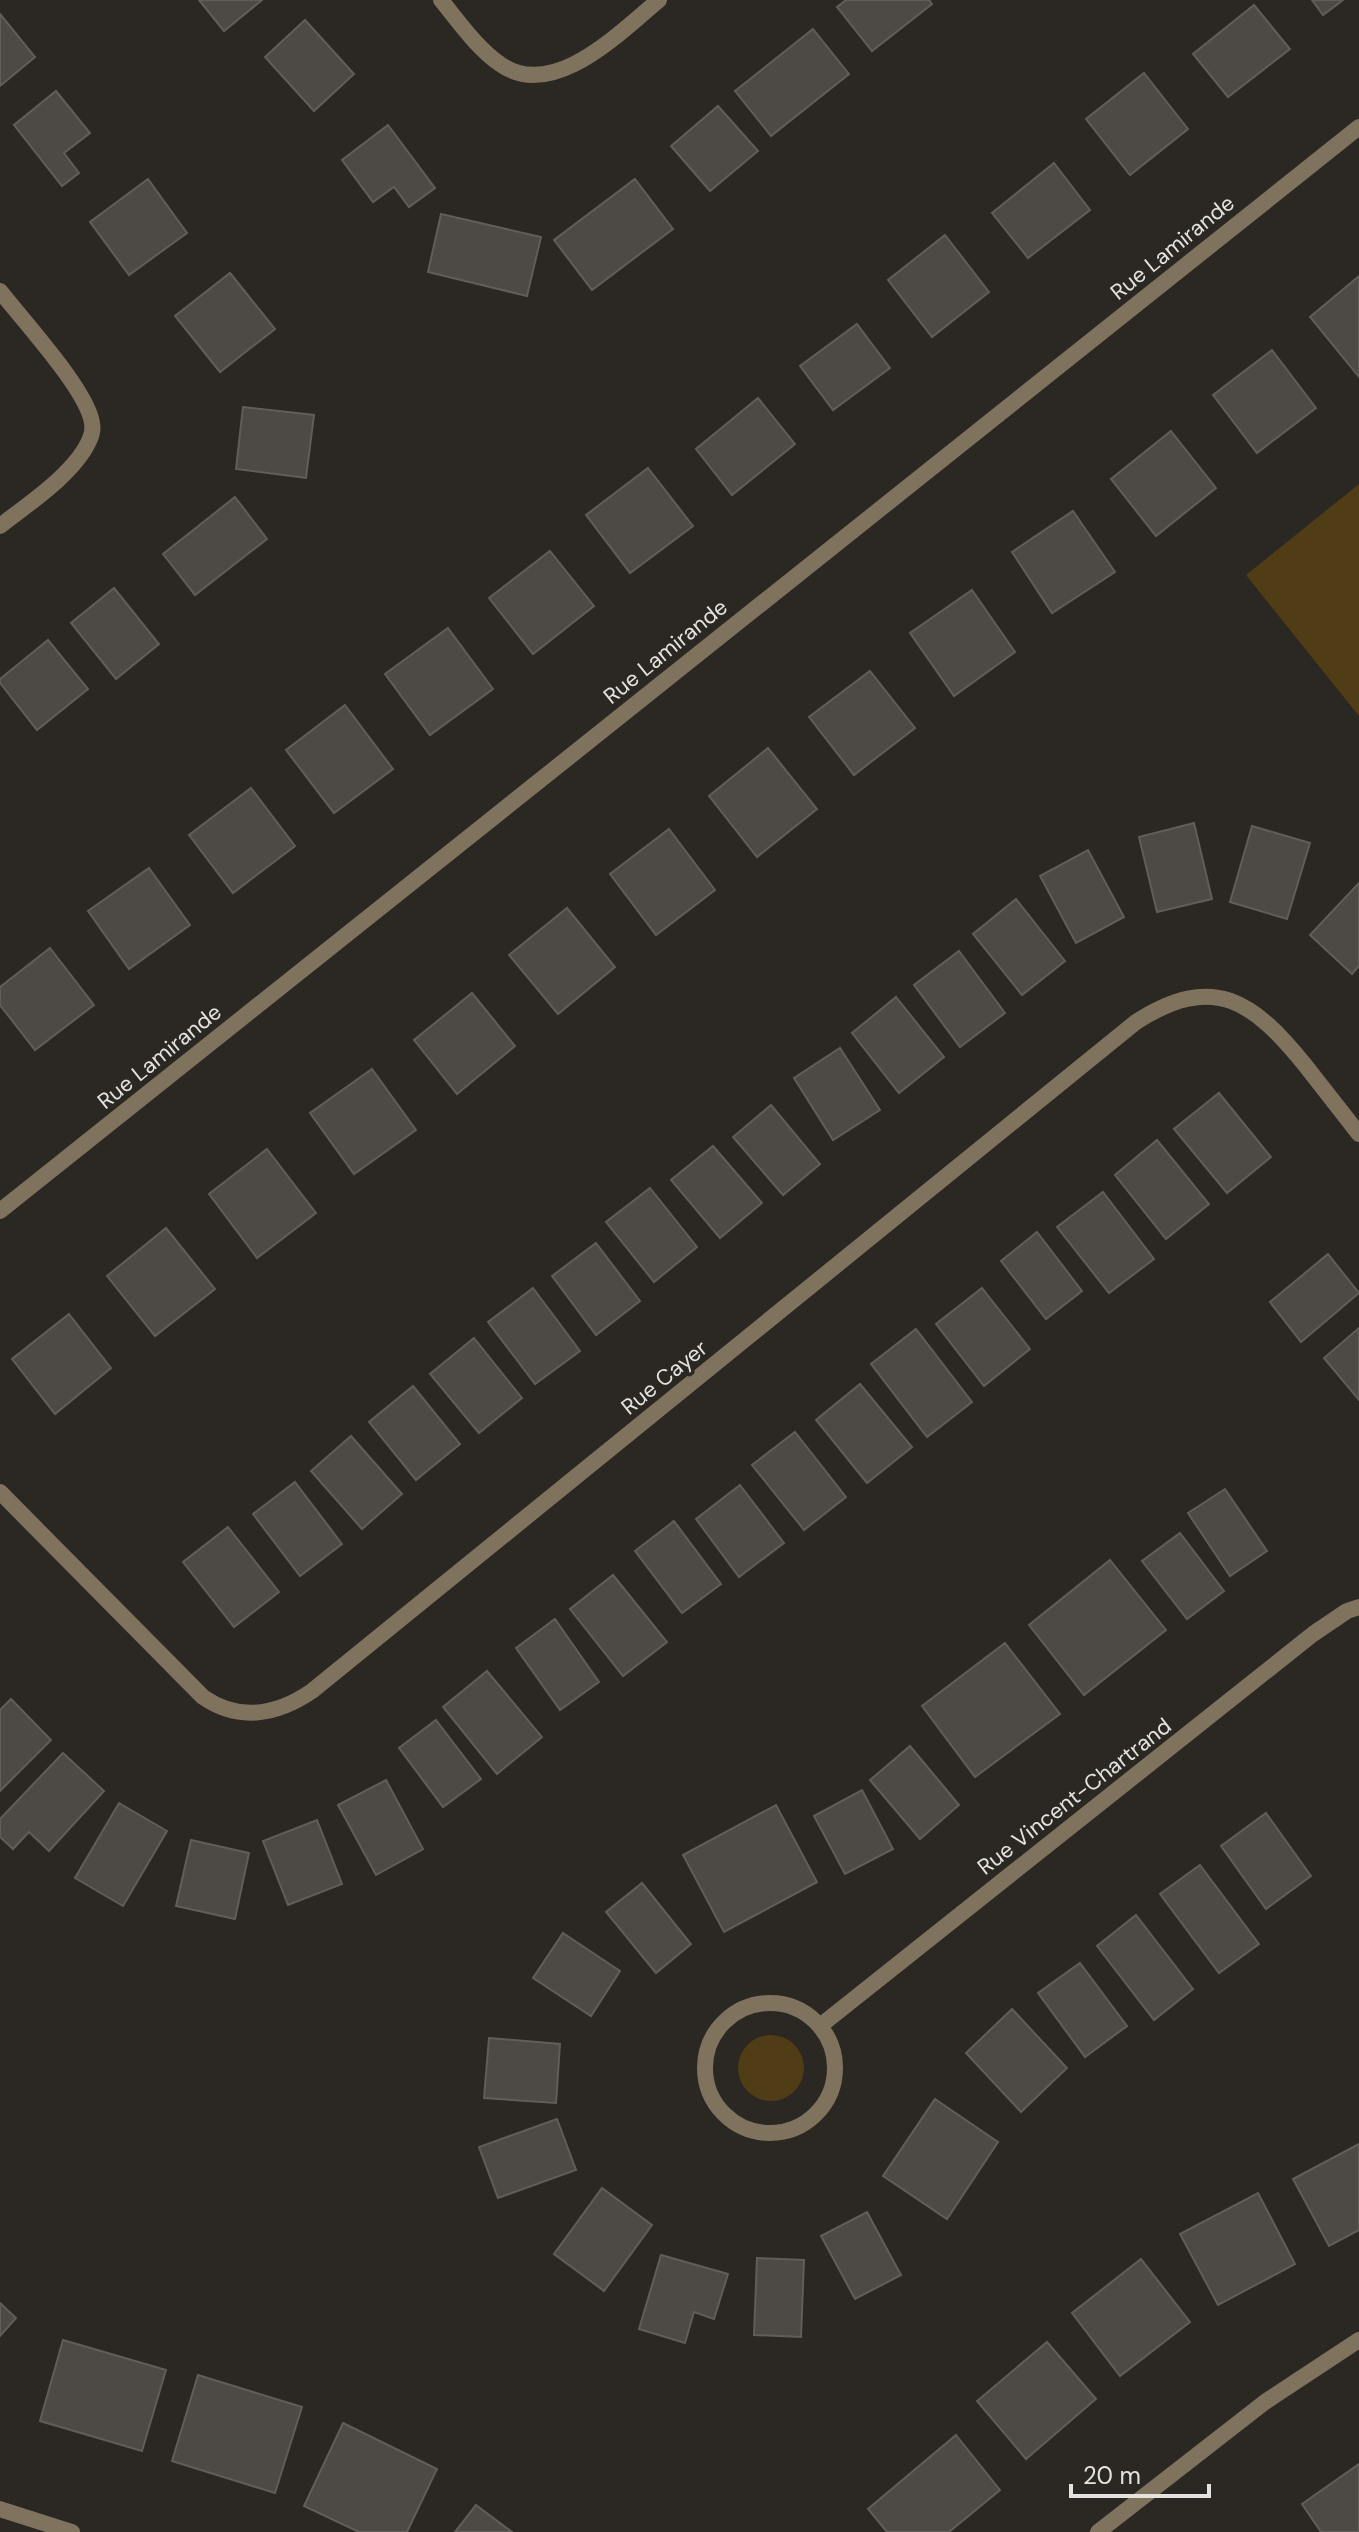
<svg xmlns="http://www.w3.org/2000/svg" width="1359" height="2532" font-family="'DM Sans',sans-serif">
	<style>
		.green { fill: #513d15 }
		.building { fill: #4d4944; stroke: #615d58; stroke-width: 2 }
		.lines { fill: none; stroke-linecap: round; stroke-linejoin: round }
		.street { stroke: #7f735e; stroke-width: 16 }
		.labels { text-anchor: middle; stroke-width: 7; stroke-linejoin: round; paint-order: stroke }
		.street-label { font-size: 22px; fill: #e5e3df; stroke: #2b2823 }
	</style>
	<rect width="100%" height="100%" fill="#2b2823"/>
	<g class="green">
		<path d="M1359,484V716L1246,575Z"/>
		<circle cx="771" cy="2068" r="33"/>
	</g>
	<g class="building">
		<path d="M199,0H262L224,31Z"/>
		<path d="M846,0H929L932,4L872,51L837,7Z"/>
		<path d="M1312,0H1343L1323,15Z"/>
		<path d="M1254,5L1290,49L1228,97L1193,54Z"/>
		<path d="M0,14L35,57L0,86Z"/>
		<path d="M305,20L354,74L314,111L265,57Z"/>
		<path d="M813,29L849,74L771,136L735,91Z"/>
		<path d="M1144,73L1188,129L1130,175L1086,119Z"/>
		<path d="M56,91L90,133L64,153L79,173L62,186L14,125Z"/>
		<path d="M718,106L758,151L710,191L671,146Z"/>
		<path d="M388,125L435,188L409,207L394,187L373,202L342,160Z"/>
		<path d="M1054,163L1090,210L1028,258L992,213Z"/>
		<path d="M148,179L187,233L129,275L90,222Z"/>
		<path d="M635,179L673,229L592,290L554,240Z"/>
		<path d="M441,214L541,237L527,296L428,272Z"/>
		<path d="M945,235L989,292L932,337L888,280Z"/>
		<path d="M230,273L275,329L220,372L175,316Z"/>
		<path d="M1359,276V377L1310,317Z"/>
		<path d="M857,324L890,368L833,410L800,366Z"/>
		<path d="M1272,350L1316,408L1257,453L1213,395Z"/>
		<path d="M758,398L795,444L732,495L696,449Z"/>
		<path d="M243,407L314,415L306,478L236,469Z"/>
		<path d="M1171,431L1216,488L1156,536L1111,479Z"/>
		<path d="M648,468L693,526L630,573L586,515Z"/>
		<path d="M235,497L267,539L195,595L163,554Z"/>
		<path d="M1073,511L1115,572L1052,613L1012,552Z"/>
		<path d="M550,551L594,606L533,654L489,598Z"/>
		<path d="M114,588L159,644L116,679L71,623Z"/>
		<path d="M972,590L1015,652L954,696L910,633Z"/>
		<path d="M448,628L493,689L430,735L385,674Z"/>
		<path d="M48,640L88,689L37,730L0,683V679Z"/>
		<path d="M870,671L915,728L854,775L809,717Z"/>
		<path d="M345,705L393,769L334,813L286,750Z"/>
		<path d="M768,748L817,809L757,857L709,796Z"/>
		<path d="M251,788L295,846L233,893L189,835Z"/>
		<path d="M1194,823L1212,899L1157,912L1139,837Z"/>
		<path d="M1252,826L1310,843L1287,919L1230,902Z"/>
		<path d="M669,829L715,890L656,935L610,874Z"/>
		<path d="M1088,850L1124,917L1076,943L1040,876Z"/>
		<path d="M149,868L190,925L129,969L88,911Z"/>
		<path d="M1359,883V966L1352,974L1310,935Z"/>
		<path d="M1016,899L1065,961L1022,995L973,934Z"/>
		<path d="M567,908L615,967L558,1014L509,955Z"/>
		<path d="M50,948L94,1005L35,1050L0,1005V987Z"/>
		<path d="M959,951L1005,1013L960,1047L914,985Z"/>
		<path d="M472,993L515,1046L457,1094L414,1040Z"/>
		<path d="M896,997L944,1057L899,1093L852,1033Z"/>
		<path d="M840,1048L880,1110L833,1140L794,1078Z"/>
		<path d="M372,1069L416,1130L354,1174L310,1113Z"/>
		<path d="M1219,1093L1271,1157L1227,1193L1174,1129Z"/>
		<path d="M771,1105L820,1164L783,1195L733,1137Z"/>
		<path d="M1157,1140L1209,1204L1166,1239L1115,1175Z"/>
		<path d="M713,1146L762,1203L720,1238L671,1180Z"/>
		<path d="M267,1149L316,1213L257,1258L209,1194Z"/>
		<path d="M650,1188L697,1247L654,1282L606,1222Z"/>
		<path d="M1103,1192L1154,1259L1109,1293L1057,1227Z"/>
		<path d="M166,1228L215,1289L155,1336L107,1276Z"/>
		<path d="M1037,1232L1082,1291L1046,1319L1001,1261Z"/>
		<path d="M596,1243L640,1301L596,1335L552,1276Z"/>
		<path d="M1328,1254L1359,1293L1301,1342L1270,1302Z"/>
		<path d="M533,1288L580,1351L535,1384L488,1322Z"/>
		<path d="M982,1288L1030,1349L984,1386L936,1324Z"/>
		<path d="M69,1314L111,1368L55,1414L12,1359Z"/>
		<path d="M1359,1328V1400L1324,1358Z"/>
		<path d="M916,1329L972,1402L927,1437L871,1364Z"/>
		<path d="M474,1338L522,1398L479,1433L430,1374Z"/>
		<path d="M860,1384L912,1447L867,1483L816,1420Z"/>
		<path d="M413,1386L460,1444L416,1480L369,1422Z"/>
		<path d="M795,1432L846,1497L804,1530L752,1465Z"/>
		<path d="M351,1436L402,1494L362,1529L311,1471Z"/>
		<path d="M295,1482L342,1544L300,1576L253,1514Z"/>
		<path d="M740,1485L784,1543L739,1577L696,1519Z"/>
		<path d="M1225,1489L1267,1551L1230,1576L1188,1513Z"/>
		<path d="M674,1521L721,1584L682,1613L635,1551Z"/>
		<path d="M228,1527L279,1592L234,1627L183,1562Z"/>
		<path d="M1180,1533L1224,1591L1187,1619L1142,1561Z"/>
		<path d="M1110,1560L1166,1630L1084,1695L1029,1625Z"/>
		<path d="M613,1575L667,1642L623,1676L570,1609Z"/>
		<path d="M555,1619L599,1682L560,1710L516,1648Z"/>
		<path d="M1005,1643L1060,1714L975,1777L922,1706Z"/>
		<path d="M487,1671L542,1737L497,1774L443,1707Z"/>
		<path d="M11,1699L51,1740L0,1791V1710Z"/>
		<path d="M436,1720L481,1779L443,1807L399,1748Z"/>
		<path d="M910,1746L959,1805L920,1839L870,1780Z"/>
		<path d="M63,1753L104,1791L49,1851L29,1832L13,1849L0,1837V1819Z"/>
		<path d="M386,1780L423,1849L376,1875L338,1805Z"/>
		<path d="M862,1790L893,1849L845,1874L814,1816Z"/>
		<path d="M119,1803L167,1831L123,1906L75,1878Z"/>
		<path d="M776,1805L817,1882L724,1932L683,1855Z"/>
		<path d="M1266,1813L1311,1876L1266,1909L1221,1846Z"/>
		<path d="M317,1820L342,1884L288,1905L263,1841Z"/>
		<path d="M191,1840L249,1853L235,1919L176,1906Z"/>
		<path d="M1200,1865L1259,1944L1219,1973L1160,1894Z"/>
		<path d="M642,1883L691,1944L656,1973L606,1912Z"/>
		<path d="M1136,1915L1193,1989L1154,2020L1097,1946Z"/>
		<path d="M563,1933L620,1971L591,2016L533,1978Z"/>
		<path d="M1080,1963L1127,2026L1085,2057L1038,1993Z"/>
		<path d="M1012,2009L1067,2068L1021,2112L966,2053Z"/>
		<path d="M489,2038L560,2044L556,2103L484,2098Z"/>
		<path d="M935,2099L998,2142L947,2219L883,2176Z"/>
		<path d="M557,2119L576,2170L498,2198L479,2147Z"/>
		<path d="M1359,2144V2230L1329,2246L1293,2179Z"/>
		<path d="M602,2188L652,2225L604,2291L554,2254Z"/>
		<path d="M1258,2193L1295,2264L1218,2305L1180,2234Z"/>
		<path d="M867,2212L901,2275L855,2299L821,2236Z"/>
		<path d="M661,2255L728,2274L714,2319L694,2312L685,2343L639,2329Z"/>
		<path d="M757,2258L804,2260L801,2337L754,2335Z"/>
		<path d="M1141,2259L1190,2322L1120,2376L1072,2313Z"/>
		<path d="M0,2303L16,2318L0,2336Z"/>
		<path d="M63,2340L166,2370L142,2451L40,2421Z"/>
		<path d="M1047,2342L1096,2399L1026,2459L977,2401Z"/>
		<path d="M198,2375L302,2407L275,2493L172,2461Z"/>
		<path d="M343,2423L437,2469L407,2532H359L304,2506Z"/>
		<path d="M956,2435L1000,2490L949,2532H887L868,2509Z"/>
		<path d="M1359,2464V2532H1321L1302,2504Z"/>
		<path d="M476,2505L512,2532H455Z"/>
	</g>
	<g class="lines">
		<g class="street">
			<path d="M441,0C459,22 476,47 500,64C553,102 620,32 659,0"/>
			<path d="M0,291C22,319 88,391 92,423C93,428 92,435 89,441C74,474 28,504 0,526"/>
			<path d="M0,1211L1359,127"/>
			<path d="M0,1492L203,1697C239,1722 277,1715 312,1691L1136,1022C1214,972 1253,1001 1305,1065C1323,1088 1341,1111 1359,1134"/>
			<circle cx="770" cy="2068" r="65"/>
			<path d="M820,2026L1313,1634L1347,1611L1359,1607"/>
			<path d="M0,2509L72,2532"/>
			<path d="M1098,2532L1265,2402L1359,2340"/>
		</g>
	</g>
	<g class="labels">
		<g class="street-label">
			<text transform="translate(1172 247) rotate(-39)" y="8">Rue Lamirande</text>
			<text transform="translate(665 651) rotate(-39)" y="8">Rue Lamirande</text>
			<text transform="translate(159 1056) rotate(-39)" y="8">Rue Lamirande</text>
			<text transform="translate(664 1377) rotate(-39)" y="8">Rue Cayer</text>
			<text transform="translate(1074 1796) rotate(-38)" y="8">Rue Vincent-Chartrand</text>
		</g>
	</g>
	<path d="M1071 2484v12h138v-12" fill="none" stroke="#e5e3df" stroke-width="4"/>
	<text x="1083" y="2484" font-size="24" fill="#e5e3df" stroke="#2b2823" stroke-width="6" paint-order="stroke">20 m</text>
</svg>
